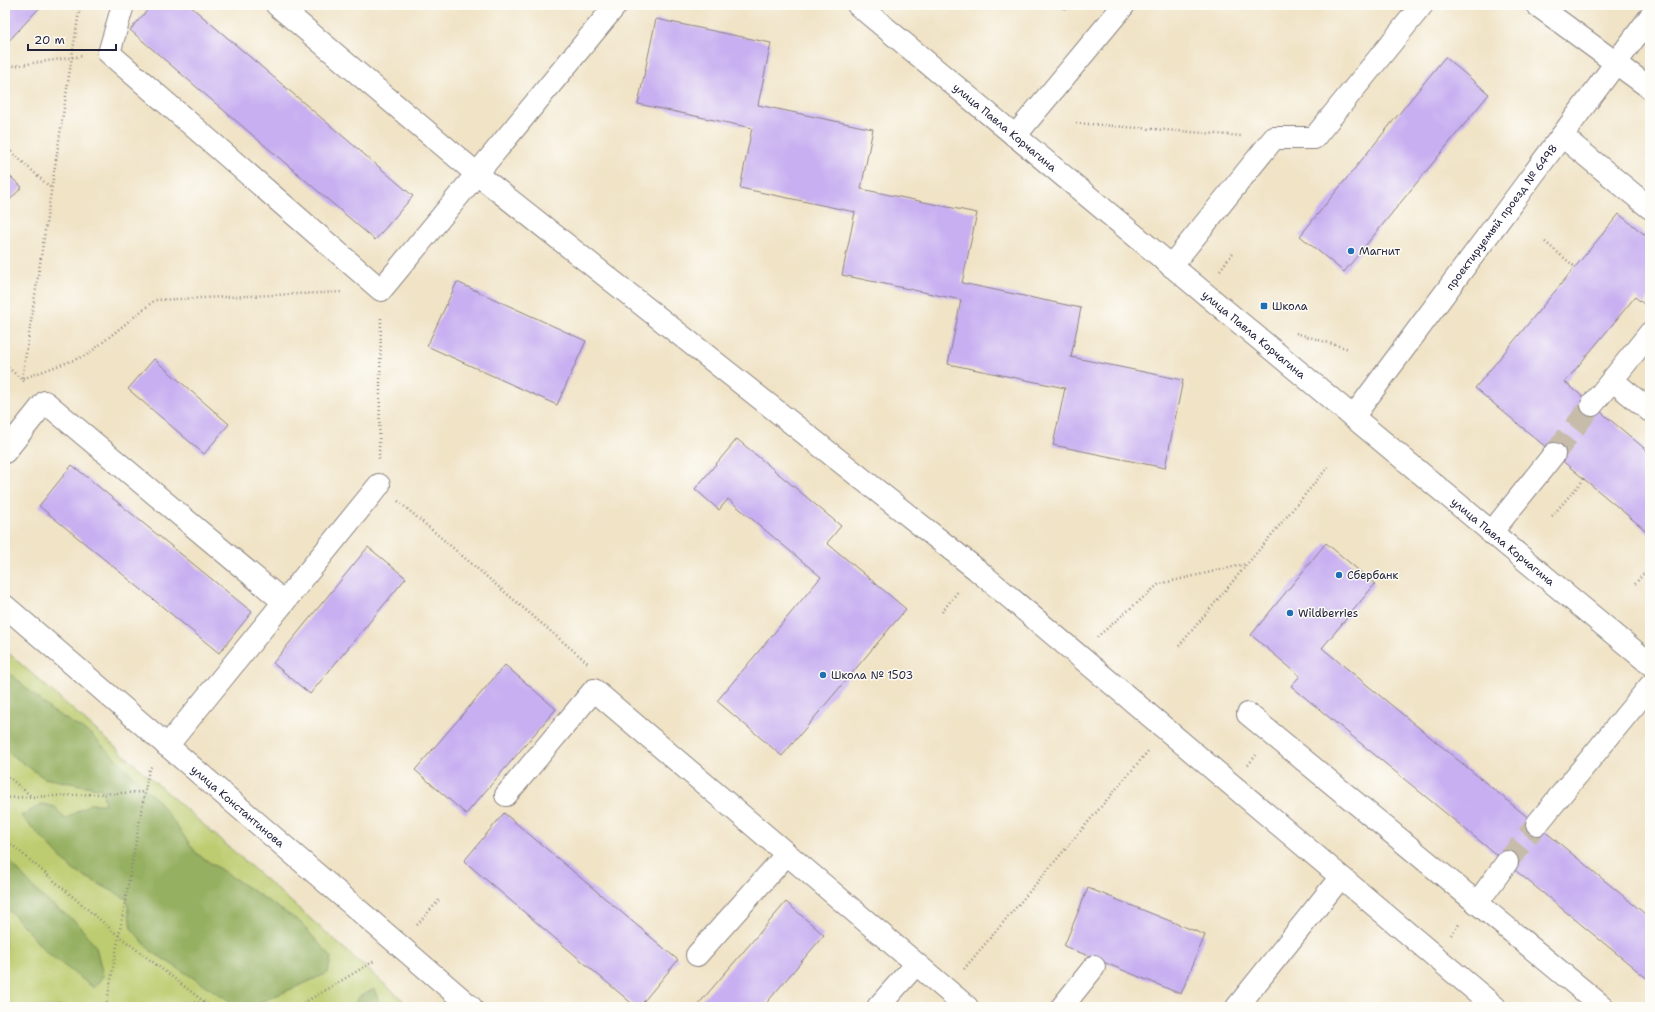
<svg xmlns="http://www.w3.org/2000/svg" width="1655" height="1012" font-family="'Shantell Sans',sans-serif">
	<style>
		.green { fill: #bdcc6f; stroke: #707755 }
		.forest { fill: #96b062; stroke: #5c694e }
		.building { fill: #c7aff1 }
		.lines { fill: none; stroke-linecap: round; stroke-linejoin: round }
		.minor-tunnel { stroke: #c7bcaa; stroke-width: 22; stroke-dasharray: 22 11; stroke-linecap: butt }
		.minor-casing { stroke: #898280; stroke-width: 24 }
		.path { stroke: #898280; stroke-width: 2.5; stroke-dasharray: 1 3; stroke-linecap: butt }
		.minor { stroke: #fff; stroke-width: 22 }
		.poi-dot { fill: #1f6fb2; stroke: #fdfcf7; stroke-width: 1.5 }
		.labels { text-anchor: middle; stroke-width: 3; stroke-linejoin: round; paint-order: stroke }
		.street-label { font-size: 11px; fill: #22223b; stroke: #fdfcf7 }
		.poi-label { font-size: 11px; fill: #22223b; stroke: #fdfcf7; text-anchor: start }
	</style>
	<rect width="100%" height="100%" fill="#fdfcf7"/>
	<filter id="ink" filterUnits="userSpaceOnUse"><feTurbulence type="fractalNoise" baseFrequency=".025" numOctaves="2"/><feDisplacementMap in="SourceGraphic" scale="8" xChannelSelector="R" yChannelSelector="G"/><feConvolveMatrix kernelMatrix="1 2 1 2 8 2 1 2 1" color-interpolation-filters="sRGB"/></filter>
	<filter id="wash" filterUnits="userSpaceOnUse"><feTurbulence type="fractalNoise" baseFrequency=".012" numOctaves="4" result="noise"/><feDisplacementMap in="SourceGraphic" scale="16" xChannelSelector="R" yChannelSelector="G"/><feGaussianBlur stdDeviation="0.9" result="paint"/><feColorMatrix in="noise" values="0 0 0 0 0 0 0 0 0 0 0 0 0 0 0 0 0 1.4 0 .05"/><feComposite in="paint" operator="in"/></filter>
	<g filter="url(#wash)">
		<rect width="100%" height="100%" fill="#f0e3c6"/>
		<path class="green" d="M5,650L406,1003L402,1007H5Z"/>
		<g class="forest">
			<path d="M5,669L51,710L92,735L159,802L197,854L300,922L331,957L328,973L250,1007H239L151,951L131,928L127,899L73,870L21,816L42,804L55,807L65,819L90,804H105L102,789L44,778L5,750Z"/>
			<path d="M5,856L41,896L77,923L96,947L103,976L94,988L45,951L14,915L5,908Z"/>
			<path d="M374,989L380,1004L390,1007H351L359,997Z"/>
		</g>
		<g id="blocks">
			<g class="building">
				<path d="M5,5H42L5,45Z"/>
				<path d="M152,5H189L413,196L375,240L130,30Z"/>
				<path d="M1054,5H1077L1066,9Z"/>
				<path d="M656,19L771,43L758,105L873,129L861,189L977,213L962,283L1081,308L1071,357L1183,380L1165,468L1053,445L1065,388L948,364L961,300L842,275L855,212L740,188L752,128L638,104Z"/>
				<path d="M1445,57L1489,94L1344,272L1300,236Z"/>
				<path d="M5,172L22,187L5,205Z"/>
				<path d="M1619,214L1650,239V297L1644,304L1635,297L1565,382L1650,453V534L1475,388Z"/>
				<path d="M457,282L586,341L557,405L427,346Z"/>
				<path d="M154,359L229,424L204,454L128,389Z"/>
				<path d="M737,439L841,526L827,543L906,609L782,756L717,701L821,577L728,499L719,510L695,489Z"/>
				<path d="M72,465L252,612L219,653L39,506Z"/>
				<path d="M1326,543L1375,584L1322,648L1650,918V981L1291,686L1300,676L1251,635Z"/>
				<path d="M368,547L406,578L310,694L273,663Z"/>
				<path d="M505,665L556,709L466,814L415,770Z"/>
				<path d="M504,813L678,960L639,1007H636L464,861Z"/>
				<path d="M1088,888L1205,935L1181,994L1064,946Z"/>
				<path d="M786,902L824,935L763,1007H696Z"/>
			</g>
		</g>
	</g>
	<g filter="url(#ink)">
		<use href="#blocks" fill-opacity="0" stroke="#898280" stroke-width="1"/>
		<g class="lines">
			<g class="minor-tunnel">
				<path d="M1554,454L1592,405"/>
				<path d="M1507,862L1537,824"/>
			</g>
			<defs>
				<g id="minor">
					<path d="M123,5L109,53L381,290L616,5"/>
					<path d="M277,5L477,174L976,569L1495,1007"/>
					<path id="s1" d="M858,5L1650,664"/>
					<path d="M1537,5L1650,88"/>
					<path d="M1015,136L1124,5"/>
					<path d="M1562,136L1650,208"/>
					<path d="M1171,266L1274,138H1314L1422,5"/>
					<path d="M1612,380L1650,411"/>
					<path d="M1592,405L1650,333"/>
					<path id="s2" d="M1353,417L1650,17"/>
					<path d="M5,452L45,402L284,602"/>
					<path d="M1491,533L1554,454"/>
					<path id="s3" d="M5,606L471,1007"/>
					<path d="M1248,714L1603,1007"/>
					<path d="M167,746L379,485"/>
					<path d="M506,795L594,690L967,1007"/>
					<path d="M1537,824L1650,686"/>
					<path d="M1477,903L1507,862"/>
					<path d="M697,955L786,855"/>
					<path d="M878,1007L916,964"/>
					<path d="M1062,1007L1094,967"/>
					<path d="M1237,1007L1340,878"/>
				</g>
			</defs>
			<use href="#minor" class="minor-casing"/>
			<g class="path">
				<path d="M80,5L22,379L87,355L155,300L343,292"/>
				<path d="M5,67L83,56"/>
				<path d="M1076,123L1242,136"/>
				<path d="M5,146L51,188"/>
				<path d="M1545,242L1575,267"/>
				<path d="M1220,270L1233,253"/>
				<path d="M1296,333L1349,349"/>
				<path d="M5,365L26,383"/>
				<path d="M379,459L381,316"/>
				<path d="M398,501L589,664"/>
				<path d="M1552,516L1584,479"/>
				<path d="M1635,584L1650,566"/>
				<path d="M942,612L959,590"/>
				<path d="M1097,637L1159,584L1246,564"/>
				<path d="M1179,646L1328,467"/>
				<path d="M1248,765L1256,755"/>
				<path d="M5,774L31,796"/>
				<path d="M5,798L145,792"/>
				<path d="M5,839L119,936L211,1007"/>
				<path d="M417,925L439,900"/>
				<path d="M1451,935L1460,923"/>
				<path d="M964,969L1149,750"/>
				<path d="M106,1006L203,1002"/>
				<path d="M106,1007L149,769L152,766"/>
				<path d="M297,1007L376,960"/>
			</g>
			<use href="#minor" class="minor"/>
		</g>
	</g>
	<g class="poi-dot">
		<circle cx="1351" cy="251" r="4"/>
		<rect x="1260" y="302" width="8" height="8" rx="2"/>
		<circle cx="1339" cy="575" r="4"/>
		<circle cx="1290" cy="613" r="4"/>
		<circle cx="823" cy="675" r="4"/>
	</g>
	<g class="labels">
		<g class="street-label">
			<text dy="4" stroke="none"><textPath href="#s1" startOffset="191">улица Павла Корчагина</textPath></text>
			<text dy="4" stroke="none"><textPath href="#s2" startOffset="249">проектируемый проезд № 6498</textPath></text>
			<text dy="4" stroke="none"><textPath href="#s1" startOffset="515">улица Павла Корчагина</textPath></text>
			<text dy="4" stroke="none"><textPath href="#s1" startOffset="839">улица Павла Корчагина</textPath></text>
			<text dy="4" stroke="none"><textPath href="#s3" startOffset="307">улица Константинова</textPath></text>
		</g>
		<g class="poi-label">
			<text x="1359" y="255">Магнит</text>
			<text x="1272" y="310">Школа</text>
			<text x="1347" y="579">Сбербанк</text>
			<text x="1298" y="617">Wildberries</text>
			<text x="831" y="679">Школа № 1503</text>
		</g>
	</g>
	<rect width="1655" height="1012" fill="none" stroke="#fdfcf7" stroke-width="20"/>
	<path d="M28 44v6h88v-6" fill="none" stroke="#22223b" stroke-width="2"/>
	<text x="34" y="44" font-size="12" fill="#22223b" stroke="#fdfcf7" stroke-width="3" paint-order="stroke">20 m</text>
</svg>
